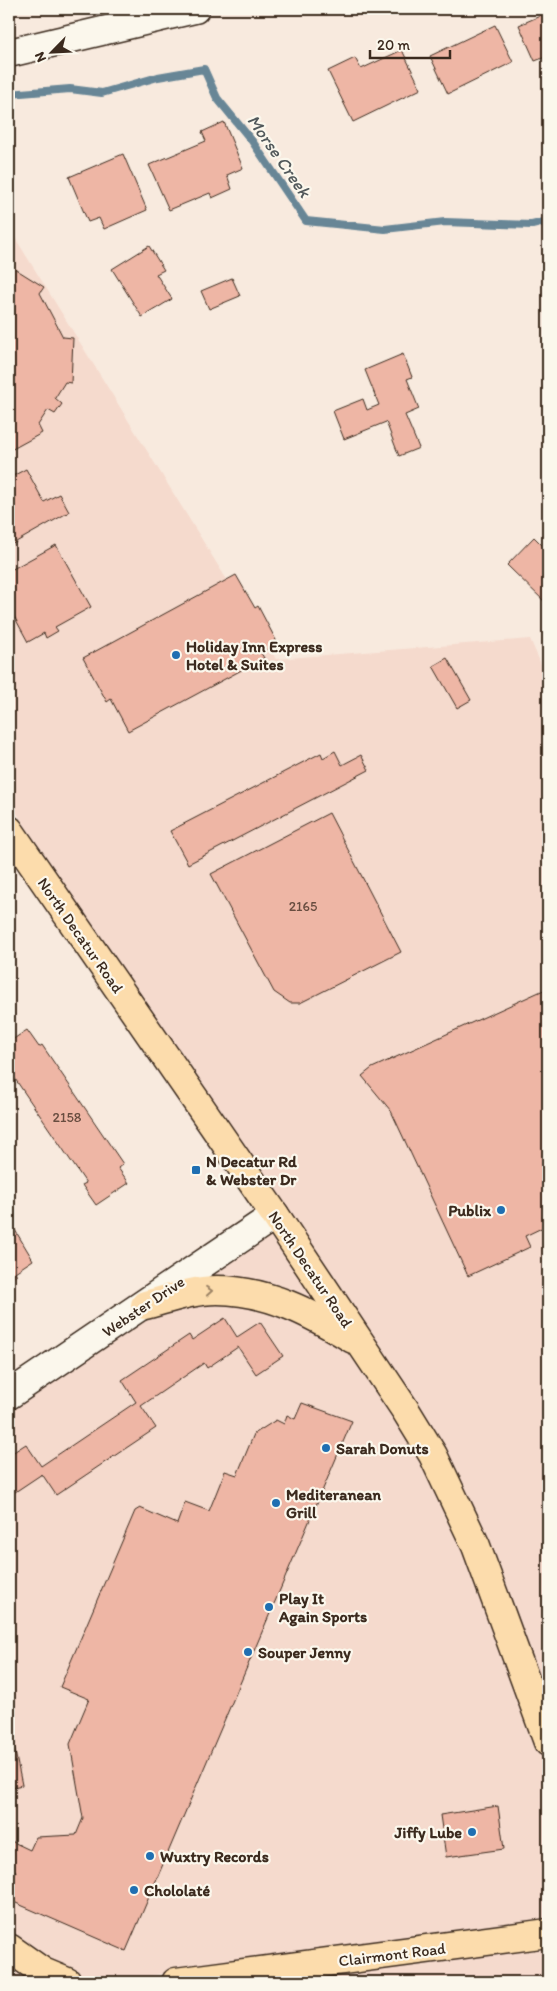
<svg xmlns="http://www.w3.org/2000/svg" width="557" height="1991" font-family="Itim,sans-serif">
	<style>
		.built { fill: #f5dacd }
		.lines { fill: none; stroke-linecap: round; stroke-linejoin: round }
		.stream { stroke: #678696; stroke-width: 8 }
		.building { fill: #eeb6a5; stroke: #3b2a1e }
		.minor-casing { stroke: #3b2a1e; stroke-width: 31 }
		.major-casing { stroke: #3b2a1e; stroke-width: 31 }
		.minor { stroke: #fbf7ec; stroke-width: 28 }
		.major { stroke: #fcdcac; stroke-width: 28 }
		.oneway { stroke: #9c8365 }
		.poi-dot { fill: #1f6fb2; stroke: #fbf7ec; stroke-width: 2 }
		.labels { text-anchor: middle; stroke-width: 4.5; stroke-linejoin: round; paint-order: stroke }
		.number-label { font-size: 14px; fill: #684d40 }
		.poi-label { font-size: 16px; font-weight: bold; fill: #3b2a1e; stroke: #fbf7ec; text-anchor: start }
		.street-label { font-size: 16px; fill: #3b2a1e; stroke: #fbf7ec }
		.water-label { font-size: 18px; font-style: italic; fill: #51585a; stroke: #fbf7ec }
	</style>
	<rect width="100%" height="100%" fill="#f8eade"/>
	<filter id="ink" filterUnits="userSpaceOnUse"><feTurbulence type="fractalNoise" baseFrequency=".02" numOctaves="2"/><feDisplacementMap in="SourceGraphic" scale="10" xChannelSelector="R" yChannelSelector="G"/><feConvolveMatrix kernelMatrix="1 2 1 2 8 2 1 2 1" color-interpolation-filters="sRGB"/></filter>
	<g filter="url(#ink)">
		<path class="built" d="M9,228L276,659L530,639L548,680V1982H253L248,1958L117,1982H9V1394L276,1218L9,801Z"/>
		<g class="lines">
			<path class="stream" d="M9,94L70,89L102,93L158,77L204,69L217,98L252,141L306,221L385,229L445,222L532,225L548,221"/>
		</g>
		<g class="building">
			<path d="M537,9H548V56L535,61L519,25L540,16Z"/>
			<path d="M495,25L513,62L448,94L430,56Z"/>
			<path d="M402,50L421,89L353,122L328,71L355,58L361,69Z"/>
			<path d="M224,122L243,168L227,175L232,189L212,198L210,193L169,210L149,165L206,141L202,132Z"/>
			<path d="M123,154L147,210L104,229L99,218L88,222L69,177Z"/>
			<path d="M149,246L164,270L156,274L172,299L142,317L112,269Z"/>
			<path d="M9,265L44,287L40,293L63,337L73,338L71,383L65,382L55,398L62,404L55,414L48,410L38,425L42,433L9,451Z"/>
			<path d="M232,278L240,296L209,309L201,291Z"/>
			<path d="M403,354L412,377L407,379L419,409L405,415L419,448L399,456L386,422L344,439L333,411L363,399L367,410L379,405L365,370Z"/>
			<path d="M26,469L44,502L59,494L69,512L9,546V478Z"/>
			<path d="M534,537L548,551V605L507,565Z"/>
			<path d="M56,545L91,607L55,627L58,631L46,638L44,633L28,642L9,607V571Z"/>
			<path d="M236,575L255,608L258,606L278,644L261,653L264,658L128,731L111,699L107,702L83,658Z"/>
			<path d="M447,658L471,700L457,708L433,666Z"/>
			<path d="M335,751L342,765L361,755L369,770L188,864L170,831L321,753L323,758Z"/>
			<path d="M329,813L401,952L300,1003H290L274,992L211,874Z"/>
			<path d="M548,988V1225L525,1236L530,1247L468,1276L391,1111L362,1076L372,1068Z"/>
			<path d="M27,1030L39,1047L42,1045L123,1164L118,1168L129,1183L96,1205L82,1185L86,1183L9,1070V1042Z"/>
			<path d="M12,1225L33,1260L15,1272L17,1275L9,1280V1227Z"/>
			<path d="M225,1318L237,1337L260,1322L283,1356L256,1374L238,1347L207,1368L204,1363L141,1406L156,1428L56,1495L42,1474L9,1496V1455L26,1444L41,1466L136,1402L122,1380L189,1335L192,1340Z"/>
			<path d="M302,1403L352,1421L126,1951L9,1900V1888L16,1871L9,1868V1840L30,1850L36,1837L76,1835L83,1818L70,1744L89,1699L60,1687L135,1511L140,1508L177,1524L185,1502L209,1511L225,1471L237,1475L254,1434L276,1420L284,1424L287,1415L295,1419Z"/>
			<path d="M9,1723L22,1785L9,1788Z"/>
			<path d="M498,1806L504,1849L446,1857L440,1815Z"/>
		</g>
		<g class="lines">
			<defs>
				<g id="minor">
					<path d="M9,53L195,9"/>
					<path d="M9,1395L275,1215"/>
				</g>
				<g id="major">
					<path d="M9,830L275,1215L406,1411L433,1455L476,1546L548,1742"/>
					<path d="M145,1305C168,1299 192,1290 217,1290C267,1290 311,1313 353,1339"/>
					<path d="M9,1948L43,1972L67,1982"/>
					<path d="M176,1982L548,1933"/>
				</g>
			</defs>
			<use href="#minor" class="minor-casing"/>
			<use href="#major" class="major-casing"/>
			<use href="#minor" class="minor"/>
			<use href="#major" class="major"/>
		</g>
		<defs><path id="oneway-chevron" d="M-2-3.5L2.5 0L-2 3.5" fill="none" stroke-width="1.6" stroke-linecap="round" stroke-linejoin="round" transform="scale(1.25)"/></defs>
		<use class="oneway" href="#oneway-chevron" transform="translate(209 1291) rotate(-5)"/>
	</g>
	<g class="poi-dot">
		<circle cx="176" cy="655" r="5"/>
		<rect x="191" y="1165" width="10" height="10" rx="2.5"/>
		<circle cx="501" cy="1210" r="5"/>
		<circle cx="326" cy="1448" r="5"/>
		<circle cx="276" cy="1503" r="5"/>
		<circle cx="269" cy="1607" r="5"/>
		<circle cx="248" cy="1652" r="5"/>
		<circle cx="472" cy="1832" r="5"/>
		<circle cx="150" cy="1856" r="5"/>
		<circle cx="134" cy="1890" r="5"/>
	</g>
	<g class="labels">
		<g class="number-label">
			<text x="303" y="911">2165</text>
			<text x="67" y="1122">2158</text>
		</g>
		<g class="poi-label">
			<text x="186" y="652">Holiday Inn Express<tspan x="186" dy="18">Hotel &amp; Suites</tspan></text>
			<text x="206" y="1167">N Decatur Rd<tspan x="206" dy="18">&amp; Webster Dr</tspan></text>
			<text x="491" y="1216" text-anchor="end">Publix</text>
			<text x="336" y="1454">Sarah Donuts</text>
			<text x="286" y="1500">Mediteranean<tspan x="286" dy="18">Grill</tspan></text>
			<text x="279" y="1604">Play It<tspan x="279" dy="18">Again Sports</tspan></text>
			<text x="258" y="1658">Souper Jenny</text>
			<text x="462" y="1838" text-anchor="end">Jiffy Lube</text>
			<text x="160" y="1862">Wuxtry Records</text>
			<text x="144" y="1896">Chololaté</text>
		</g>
		<g class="street-label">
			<text transform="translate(81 935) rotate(55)" y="6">North Decatur Road</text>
			<text transform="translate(311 1269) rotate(56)" y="6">North Decatur Road</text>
			<text transform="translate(143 1306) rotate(-34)" y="6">Webster Drive</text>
			<text transform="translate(392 1954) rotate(-7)" y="6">Clairmont Road</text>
		</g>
		<g class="water-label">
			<text transform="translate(279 156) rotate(55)" y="6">Morse Creek</text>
		</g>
	</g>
	<rect width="557" height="1991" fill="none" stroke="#fbf7ec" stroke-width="30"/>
	<rect x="15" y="15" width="527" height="1961" fill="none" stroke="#3b2a1e" stroke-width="2" filter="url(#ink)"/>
	<g transform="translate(52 52) rotate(246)" stroke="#fbf7ec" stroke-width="4" paint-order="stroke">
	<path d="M0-4L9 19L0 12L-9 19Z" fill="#3b2a1e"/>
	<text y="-8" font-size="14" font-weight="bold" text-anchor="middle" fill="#3b2a1e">N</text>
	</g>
	<path d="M370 50v8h80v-8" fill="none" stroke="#3b2a1e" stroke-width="2.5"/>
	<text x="377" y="50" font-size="15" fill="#3b2a1e" stroke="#fbf7ec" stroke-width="4" paint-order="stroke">20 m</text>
</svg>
